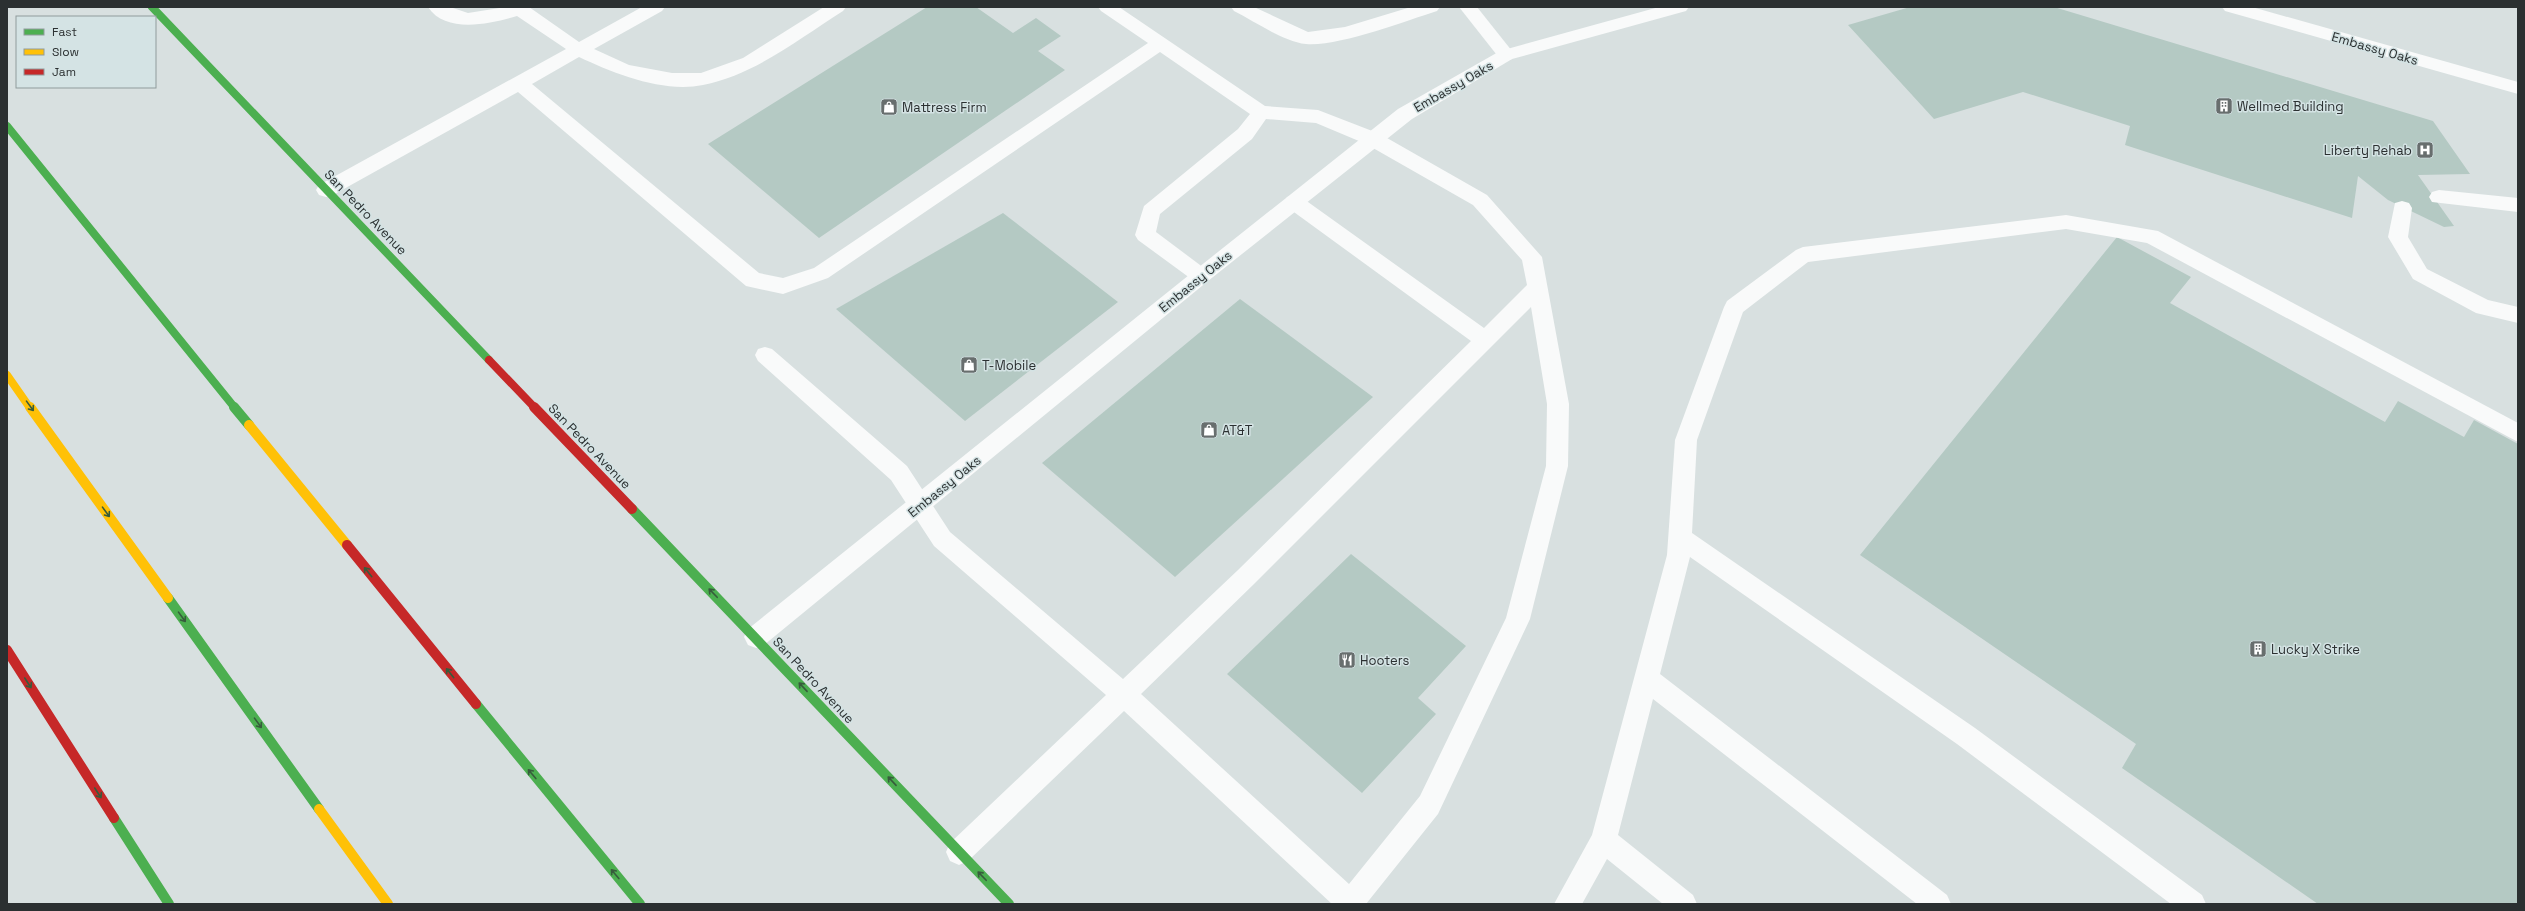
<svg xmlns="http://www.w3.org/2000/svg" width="2525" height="911" font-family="'Space Grotesk',sans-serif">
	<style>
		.building { fill: #b4c9c3 }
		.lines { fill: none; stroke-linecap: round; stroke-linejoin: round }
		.lane { fill: #f9fafa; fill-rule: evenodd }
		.street { fill: #f9fafa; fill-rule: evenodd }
		.fast-far1 { stroke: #4caf50; stroke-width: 8 }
		.fast { stroke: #4caf50; stroke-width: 10 }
		.slow-far1 { stroke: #ffc107; stroke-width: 8 }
		.slow { stroke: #ffc107; stroke-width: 10 }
		.jam-far1 { stroke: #c62828; stroke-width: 8 }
		.jam { stroke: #c62828; stroke-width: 10 }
		.oneway { stroke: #375c3c }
		.labels { text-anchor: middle; stroke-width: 3; stroke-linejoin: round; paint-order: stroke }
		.street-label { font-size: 13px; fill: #2b3031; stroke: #d4e3e4 }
		.poi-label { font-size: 13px; fill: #2b3031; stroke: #d4e3e4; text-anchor: start }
	</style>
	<rect width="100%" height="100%" fill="#d8e0e0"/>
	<g class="building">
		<path d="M927,7H976L1013,33L1036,18L1061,36L1038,51L1065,70L819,238L708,144Z"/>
		<path d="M1910,7H2054L2433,121L2470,174L2418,175L2454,226L2444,227L2388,200L2358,176L2352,218L2125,145L2130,126L2023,92L1934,119L1848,25Z"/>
		<path d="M1003,213L1118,302L965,421L836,309Z"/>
		<path d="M2117,237L2191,277L2170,303L2385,422L2398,401L2464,437L2474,420L2518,444V904H2318L2122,768L2136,744L1860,555Z"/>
		<path d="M1240,299L1373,397L1175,577L1042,463Z"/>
		<path d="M1351,554L1466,646L1418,698L1436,714L1362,793L1227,674Z"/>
	</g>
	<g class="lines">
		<g class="lane">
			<path d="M428,7H450L468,13L506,7H529L579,42L642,7H665L662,11L594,49L629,65L672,73H701L743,58L824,7H846L843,11C800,38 755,75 703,85C663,93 615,74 579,57L532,84L759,273L783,278L814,268L1148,43L1101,11L1098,7H1119L1265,106L1318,110L1380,134L1487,195L1542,257L1569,404L1568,466L1530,619L1438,814L1366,904H1332L1124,711L968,861L959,865L950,861L946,852L950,843L1106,695L934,546L891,480L758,361L755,355L758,349L765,347L772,349L907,466L950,532L1123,679L1238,570L1471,341L1287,207L1284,202L1287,197L1294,195L1301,197L1484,328L1527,285L1522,260L1473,205L1366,144L1316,123L1266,119L1252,139L1160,214L1156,232L1208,271L1211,276L1208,281L1201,284L1194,281L1138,240L1135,235L1144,206L1238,129L1250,114L1160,52L828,278L783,294L746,286L518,92L333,195L326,197L319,195L316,190L319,185L566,49L517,16C493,23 446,35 428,7ZM1531,307L1547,404L1546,466L1506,618L1420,796L1349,884L1141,694L1254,584Z"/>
			<path d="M1231,7H1254L1308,32L1345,27L1411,7H1440L1437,11C1405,21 1338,47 1306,44C1282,41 1256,22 1234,11Z"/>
			<path d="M1459,7H1477L1512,51L1515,55L1512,59L1506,61L1500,59Z"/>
			<path d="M2439,190L2518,198V212L2432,202L2429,197L2432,192Z"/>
			<path d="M2402,201L2409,203L2412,208L2408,237L2427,269L2488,300L2518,307V323L2476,313L2413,279L2388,237L2395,203Z"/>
			<path d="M2066,215L2158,231L2518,423V442L2147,243L2066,229L1808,262L1743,312L1697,440L1692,533L1975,728L2202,895L2206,904H2171L1957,744L1690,557L1660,674L1947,895L1951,904H1917L1653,699L1618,835L1693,895L1697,904H1663L1607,859L1582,904H1554L1592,835L1667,555L1675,440L1724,307L1727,301L1796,250L1803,247Z"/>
		</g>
		<g class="street">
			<path d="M1659,7H1689L1686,11L1512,59L1412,119L1208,281L764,645L756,648L748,645L744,637L748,629L1194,271L1398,109L1500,51Z"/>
			<path d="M2222,7H2252L2518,82V94L2225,11Z"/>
		</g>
		<g class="fast-far1">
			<path d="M152,7L489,360"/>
			<path d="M7,126L235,408"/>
		</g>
		<g class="fast">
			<path d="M234,407L249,425"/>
			<path d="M632,509L1009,904"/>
			<path d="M168,598L319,809"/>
			<path d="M476,704L640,904"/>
			<path d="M114,818L169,904"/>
		</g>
		<path class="slow-far1" d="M7,375L30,408"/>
		<g class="slow">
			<path d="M30,407L168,598"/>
			<path d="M249,425L347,545"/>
			<path d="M319,809L388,904"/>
		</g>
		<path class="jam-far1" d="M489,360L535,408"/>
		<g class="jam">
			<path d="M534,407L632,509"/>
			<path d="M347,545L476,704"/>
			<path d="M7,650L114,818"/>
		</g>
	</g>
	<defs><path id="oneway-shaft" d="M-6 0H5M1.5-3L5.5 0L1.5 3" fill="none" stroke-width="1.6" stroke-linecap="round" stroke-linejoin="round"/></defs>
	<g class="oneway">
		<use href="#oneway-shaft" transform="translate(30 406) rotate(54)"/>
		<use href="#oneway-shaft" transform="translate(106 512) rotate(54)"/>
		<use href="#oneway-shaft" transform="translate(368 572) rotate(-129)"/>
		<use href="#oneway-shaft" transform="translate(713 593) rotate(-134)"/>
		<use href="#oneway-shaft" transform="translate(182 617) rotate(54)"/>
		<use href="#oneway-shaft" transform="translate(450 673) rotate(-129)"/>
		<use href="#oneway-shaft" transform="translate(28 683) rotate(57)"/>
		<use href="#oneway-shaft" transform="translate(803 687) rotate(-133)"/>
		<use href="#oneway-shaft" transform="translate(258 723) rotate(54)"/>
		<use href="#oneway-shaft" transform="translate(532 774) rotate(-130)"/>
		<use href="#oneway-shaft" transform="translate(892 781) rotate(-133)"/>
		<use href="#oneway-shaft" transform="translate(98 793) rotate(57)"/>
		<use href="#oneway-shaft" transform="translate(615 874) rotate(-130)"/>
		<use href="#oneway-shaft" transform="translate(982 876) rotate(-134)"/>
	</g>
	<defs>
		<symbol id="building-square" viewBox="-11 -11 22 22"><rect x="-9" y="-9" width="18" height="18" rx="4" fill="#686e6e" stroke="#d4e3e4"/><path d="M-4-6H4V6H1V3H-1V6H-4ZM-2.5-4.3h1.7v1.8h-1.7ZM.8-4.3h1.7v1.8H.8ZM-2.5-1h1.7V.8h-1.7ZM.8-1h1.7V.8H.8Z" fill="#fff"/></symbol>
		<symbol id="shop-square" viewBox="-11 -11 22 22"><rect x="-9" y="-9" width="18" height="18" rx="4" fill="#686e6e" stroke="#d4e3e4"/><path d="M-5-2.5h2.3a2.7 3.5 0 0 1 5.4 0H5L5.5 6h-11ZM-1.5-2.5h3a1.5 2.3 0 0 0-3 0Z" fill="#fff"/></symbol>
		<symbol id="hospital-square" viewBox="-11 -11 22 22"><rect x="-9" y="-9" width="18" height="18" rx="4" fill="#686e6e" stroke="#d4e3e4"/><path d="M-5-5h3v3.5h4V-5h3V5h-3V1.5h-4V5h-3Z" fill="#fff"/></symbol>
		<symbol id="restaurant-square" viewBox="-11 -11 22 22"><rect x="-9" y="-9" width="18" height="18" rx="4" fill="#686e6e" stroke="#d4e3e4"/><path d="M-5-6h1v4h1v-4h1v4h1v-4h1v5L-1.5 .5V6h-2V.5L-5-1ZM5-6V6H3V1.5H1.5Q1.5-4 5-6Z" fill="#fff"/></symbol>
	</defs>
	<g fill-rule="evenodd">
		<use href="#building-square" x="2214" y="96" width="20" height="20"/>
		<use href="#shop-square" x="879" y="97" width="20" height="20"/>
		<use href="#hospital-square" x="2415" y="140" width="20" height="20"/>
		<use href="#shop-square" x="959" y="355" width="20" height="20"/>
		<use href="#shop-square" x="1199" y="420" width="20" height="20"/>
		<use href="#building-square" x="2248" y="639" width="20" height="20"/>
		<use href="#restaurant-square" x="1337" y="650" width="20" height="20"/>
	</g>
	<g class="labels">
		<g class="street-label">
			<text transform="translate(2375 48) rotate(16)" y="5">Embassy Oaks</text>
			<text transform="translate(1453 86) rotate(-30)" y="5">Embassy Oaks</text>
			<text transform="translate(366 212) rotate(46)" y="5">San Pedro Avenue</text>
			<text transform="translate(1195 281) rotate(-39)" y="5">Embassy Oaks</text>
			<text transform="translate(590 446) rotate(46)" y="5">San Pedro Avenue</text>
			<text transform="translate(944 486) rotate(-39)" y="5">Embassy Oaks</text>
			<text transform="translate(814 680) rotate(47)" y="5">San Pedro Avenue</text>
		</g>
		<g class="poi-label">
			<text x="2237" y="111">Wellmed Building</text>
			<text x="902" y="112">Mattress Firm</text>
			<text x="2412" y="155" text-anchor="end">Liberty Rehab</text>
			<text x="982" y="370">T-Mobile</text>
			<text x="1222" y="435">AT&amp;T</text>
			<text x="2271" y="654">Lucky X Strike</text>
			<text x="1360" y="665">Hooters</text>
		</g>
	</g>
	<rect width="2525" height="911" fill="none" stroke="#2b3031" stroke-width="16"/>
	<rect x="16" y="16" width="140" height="72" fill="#d4e3e4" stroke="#909b9c"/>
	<rect x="24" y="29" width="20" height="6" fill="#4caf50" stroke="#909b9c"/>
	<text x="52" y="36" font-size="12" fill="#2b3031">Fast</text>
	<rect x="24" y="49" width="20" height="6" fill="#ffc107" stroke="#909b9c"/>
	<text x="52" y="56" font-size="12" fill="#2b3031">Slow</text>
	<rect x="24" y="69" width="20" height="6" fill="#c62828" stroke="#909b9c"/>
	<text x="52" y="76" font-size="12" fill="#2b3031">Jam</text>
</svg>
